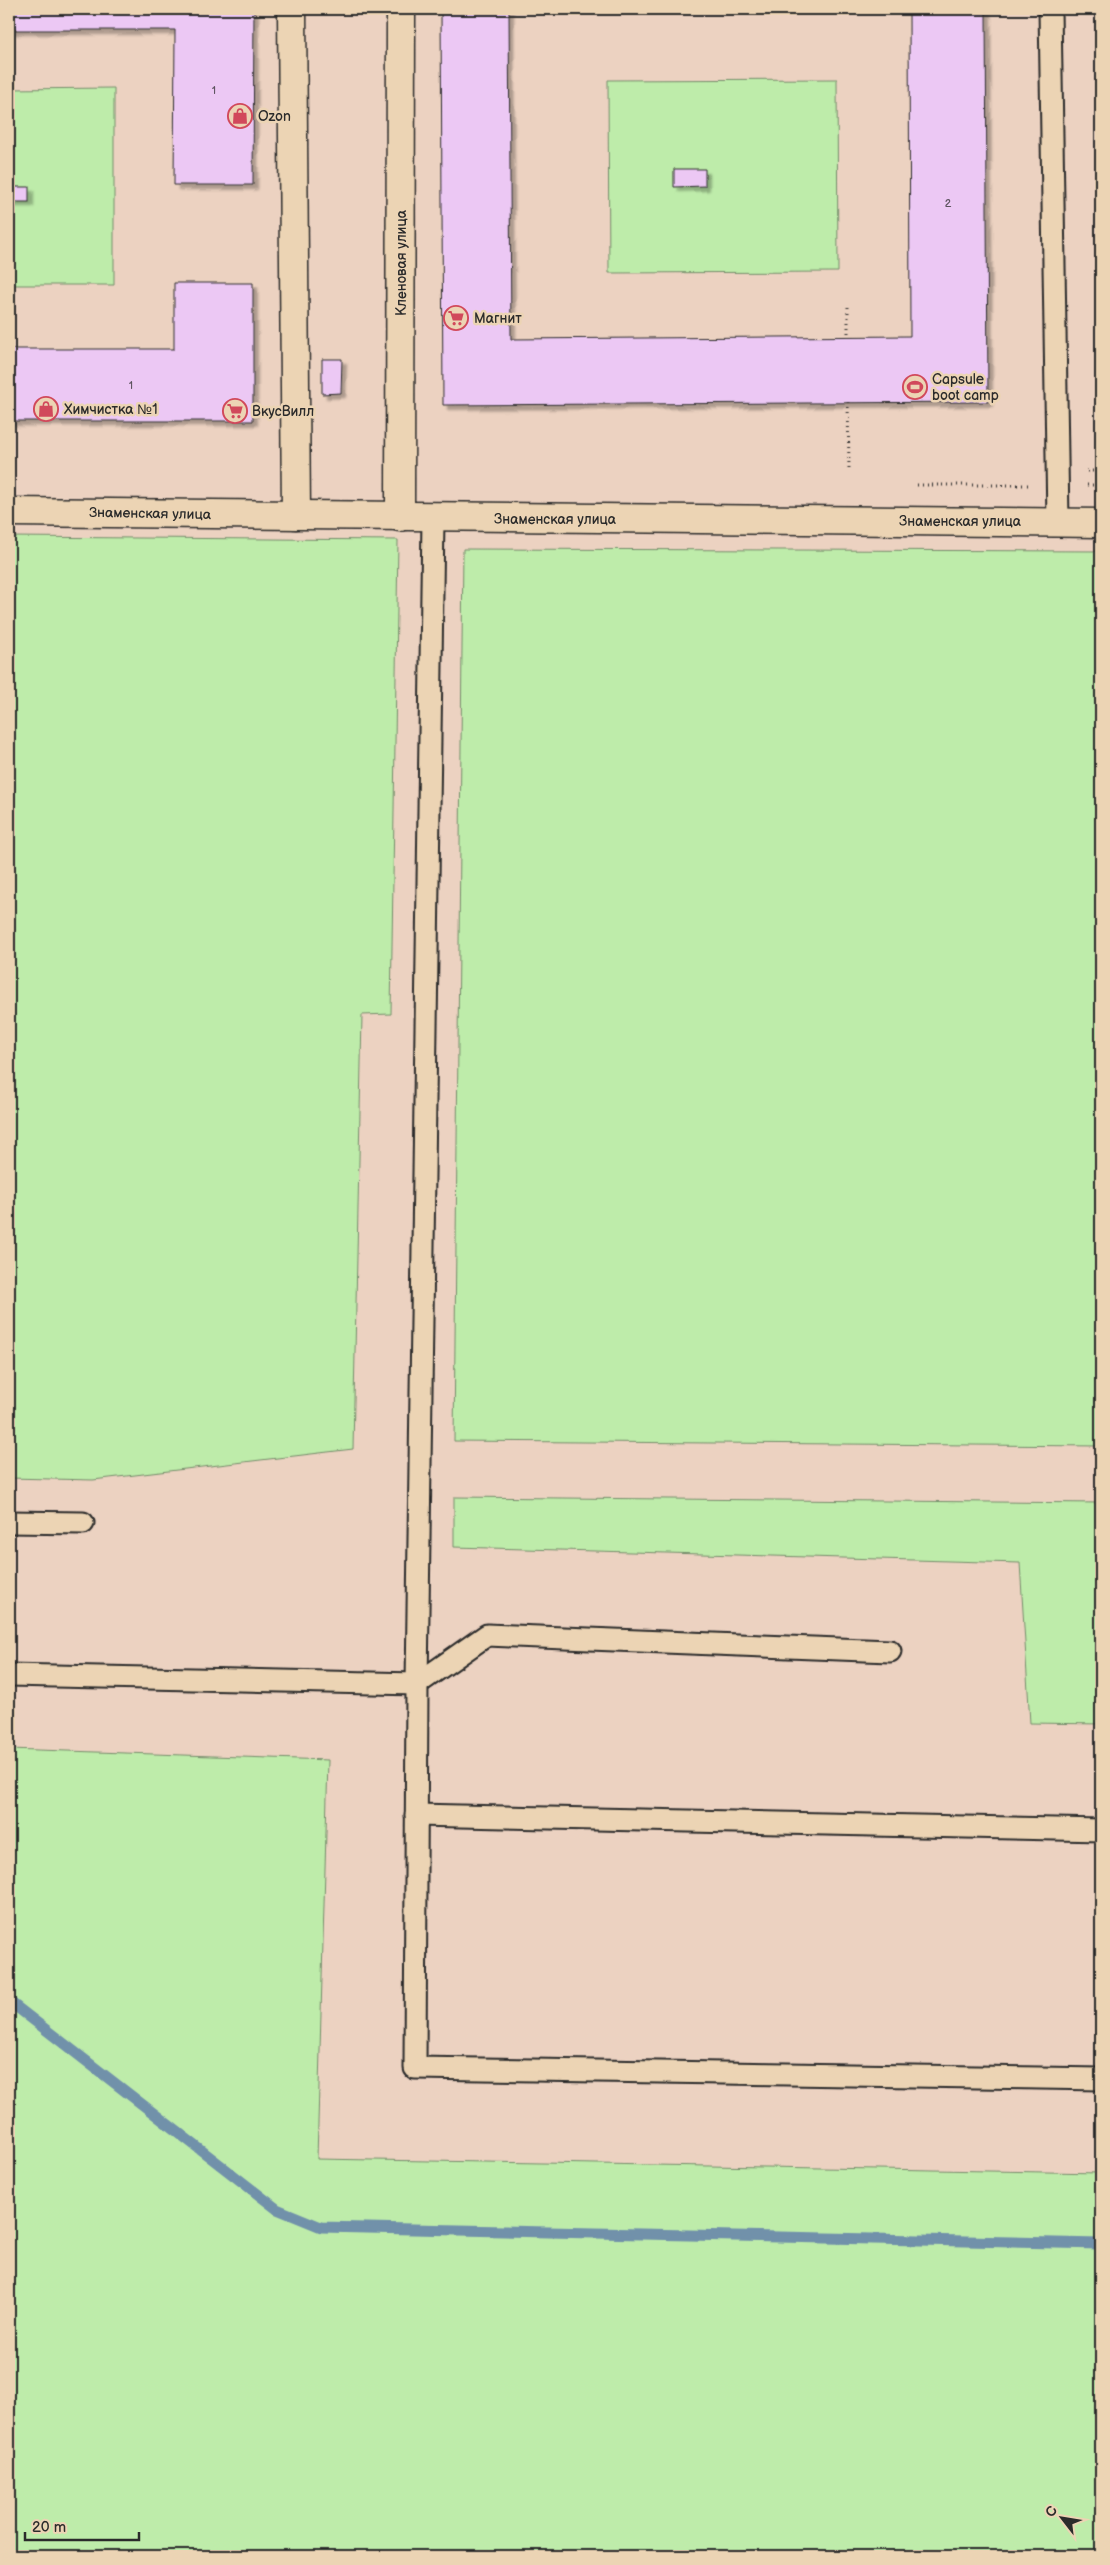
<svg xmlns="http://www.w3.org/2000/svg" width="1110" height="2565" font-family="'Balsamiq Sans',sans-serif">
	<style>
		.green { fill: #beecaa; stroke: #748c6a }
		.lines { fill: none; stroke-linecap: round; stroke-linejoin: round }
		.stream { stroke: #7191aa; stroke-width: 11 }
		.building { fill: #ecc8f4; stroke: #2b2b2b; filter: url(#shadow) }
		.service-casing { stroke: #2b2b2b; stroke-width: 25 }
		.minor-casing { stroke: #2b2b2b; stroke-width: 31 }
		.path { stroke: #2b2b2b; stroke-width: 3; stroke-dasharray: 1 4; stroke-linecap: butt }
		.service { stroke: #ecd4b4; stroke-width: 21 }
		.minor { stroke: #ecd4b4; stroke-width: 28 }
		.labels { text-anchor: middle; stroke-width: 5; stroke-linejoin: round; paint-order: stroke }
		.number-label { font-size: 11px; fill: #5b525d }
		.poi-label { font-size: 14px; fill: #2b2b2b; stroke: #ecd4b4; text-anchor: start }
		.street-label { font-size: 14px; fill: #2b2b2b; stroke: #ecd4b4 }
	</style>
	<defs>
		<filter id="shadow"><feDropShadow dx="4.5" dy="4.5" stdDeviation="1" flood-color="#0004"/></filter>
	</defs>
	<rect width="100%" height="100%" fill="#ecd2c1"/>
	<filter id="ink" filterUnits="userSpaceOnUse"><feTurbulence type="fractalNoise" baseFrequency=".02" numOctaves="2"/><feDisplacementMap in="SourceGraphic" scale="10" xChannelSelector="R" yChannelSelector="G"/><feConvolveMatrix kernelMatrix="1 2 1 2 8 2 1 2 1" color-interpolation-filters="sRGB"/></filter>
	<g filter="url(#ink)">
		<g class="green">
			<path d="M837,79L838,272L609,273L608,80Z"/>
			<path d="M114,88V285H9V89Z"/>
			<path d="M9,537L398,540L391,1014L362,1015L353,1449L93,1480L9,1478Z"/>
			<path d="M463,549L1101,551V1446L454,1441Z"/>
			<path d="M454,1497L1101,1503V1724L1030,1723L1020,1563L454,1547Z"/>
			<path d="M9,1749L328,1760L317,2159L1101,2173V2556H9Z"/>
		</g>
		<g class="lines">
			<path class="stream" d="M9,2001L277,2209L321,2227L1101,2244"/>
		</g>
		<g class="building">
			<path d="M9,9H254L253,185H174L175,30H9Z"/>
			<path d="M441,9H509L511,339L910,336L909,9H986L988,402L443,405Z"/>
			<path d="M674,169H705V186L674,187Z"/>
			<rect x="9" y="187" width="20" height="15"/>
			<path d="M174,283H253V421H9V349H174Z"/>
			<path d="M322,359H342L341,393L322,394Z"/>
		</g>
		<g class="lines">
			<defs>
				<g id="service">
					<path d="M1050,9L1058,522"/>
					<path d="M433,518L417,1684L415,2068L1101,2079"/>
					<path d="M9,1522L83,1523"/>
					<path d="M9,1675L417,1684L487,1635L890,1651"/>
					<path d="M416,1815L1101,1830"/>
				</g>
				<g id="minor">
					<path d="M292,9L296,515"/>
					<path d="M9,512L1101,523"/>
					<path d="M400,517L401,9"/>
				</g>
			</defs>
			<use href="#service" class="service-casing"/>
			<use href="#minor" class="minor-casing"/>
			<g class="path">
				<path d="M848,307V337"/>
				<path d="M848,402L849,469"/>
				<path d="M1087,471H1101"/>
				<path d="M917,485H1028"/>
				<path d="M1087,485H1101"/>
			</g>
			<use href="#service" class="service"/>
			<use href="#minor" class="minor"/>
		</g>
	</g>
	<defs>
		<symbol id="shop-ring" viewBox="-11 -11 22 22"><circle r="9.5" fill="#ecd4b4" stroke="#d1495b" stroke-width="1.5"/><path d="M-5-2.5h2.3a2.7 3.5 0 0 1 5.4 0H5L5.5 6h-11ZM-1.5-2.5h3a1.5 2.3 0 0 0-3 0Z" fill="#d1495b"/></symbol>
		<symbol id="supermarket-ring" viewBox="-11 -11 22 22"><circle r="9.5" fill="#ecd4b4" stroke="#d1495b" stroke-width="1.5"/><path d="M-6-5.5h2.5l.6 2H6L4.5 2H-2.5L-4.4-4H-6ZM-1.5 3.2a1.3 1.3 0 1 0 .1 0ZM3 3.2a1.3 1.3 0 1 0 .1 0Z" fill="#d1495b"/></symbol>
		<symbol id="stadium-ring" viewBox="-11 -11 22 22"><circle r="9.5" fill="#ecd4b4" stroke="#d1495b" stroke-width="1.5"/><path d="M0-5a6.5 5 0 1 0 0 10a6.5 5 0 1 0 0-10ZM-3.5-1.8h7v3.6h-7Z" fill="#d1495b"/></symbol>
	</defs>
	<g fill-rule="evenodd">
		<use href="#shop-ring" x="226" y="102" width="28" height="28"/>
		<use href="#supermarket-ring" x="442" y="304" width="28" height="28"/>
		<use href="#stadium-ring" x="901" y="373" width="28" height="28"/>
		<use href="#shop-ring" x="32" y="395" width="28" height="28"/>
		<use href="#supermarket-ring" x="221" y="397" width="28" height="28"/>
	</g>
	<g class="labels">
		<g class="number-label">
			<text x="214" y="94">1</text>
			<text x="948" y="207">2</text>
			<text x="131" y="389">1</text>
		</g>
		<g class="poi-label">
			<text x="258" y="121">Ozon</text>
			<text x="474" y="323">Магнит</text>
			<text x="932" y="384">Capsule<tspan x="932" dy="16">boot camp</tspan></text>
			<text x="64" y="414">Химчистка №1</text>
			<text x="252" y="416">ВкусВилл</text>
		</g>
		<g class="street-label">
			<text transform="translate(401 263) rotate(-90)" y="5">Кленовая улица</text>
			<text transform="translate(150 513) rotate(1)" y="5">Знаменская улица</text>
			<text x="555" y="524">Знаменская улица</text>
			<text x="960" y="526">Знаменская улица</text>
		</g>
	</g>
	<rect width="1110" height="2565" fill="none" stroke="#ecd4b4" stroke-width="30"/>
	<rect x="15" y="15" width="1080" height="2535" fill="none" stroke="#2b2b2b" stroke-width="2" filter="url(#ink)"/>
	<g transform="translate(1062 2518) rotate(301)" stroke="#ecd4b4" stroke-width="4" paint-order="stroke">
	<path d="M0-4L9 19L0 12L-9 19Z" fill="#2b2b2b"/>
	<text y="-8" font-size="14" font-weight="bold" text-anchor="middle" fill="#2b2b2b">С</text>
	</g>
	<path d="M25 2532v8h114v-8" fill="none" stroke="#2b2b2b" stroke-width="2.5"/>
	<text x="32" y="2532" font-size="15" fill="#2b2b2b" stroke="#ecd4b4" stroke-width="4" paint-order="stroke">20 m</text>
</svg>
